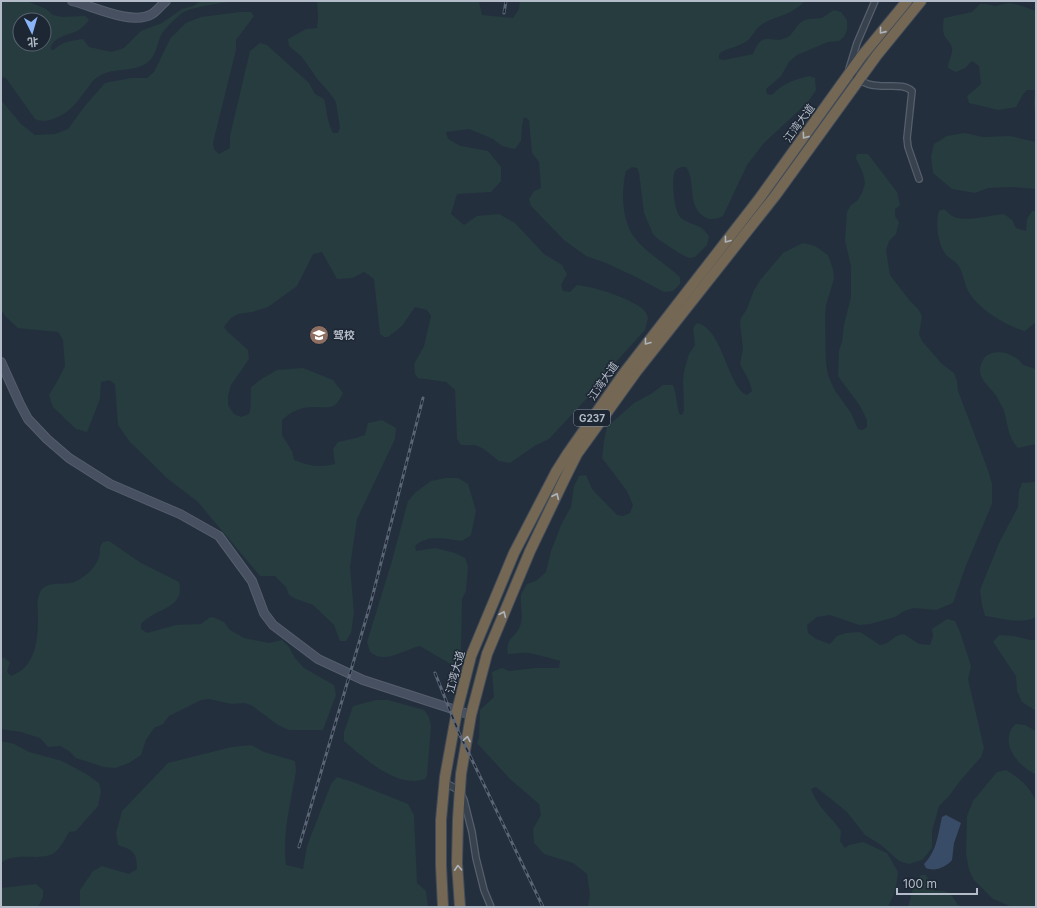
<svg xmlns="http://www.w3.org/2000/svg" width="1037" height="908" font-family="Inter,'Noto Sans SC',sans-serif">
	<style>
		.green { fill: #263c3f; fill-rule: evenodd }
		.water { fill: #394c67 }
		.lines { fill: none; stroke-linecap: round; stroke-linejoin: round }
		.street-casing { stroke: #565f6c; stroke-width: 8 }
		.secondary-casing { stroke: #565f6c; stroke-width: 10 }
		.highway-casing { stroke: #434c59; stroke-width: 12 }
		.street { stroke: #38414e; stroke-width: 5.5 }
		.secondary { stroke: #465061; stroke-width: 8 }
		.highway { stroke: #746855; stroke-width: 10 }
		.rail-casing { stroke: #5a6575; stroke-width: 3 }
		.rail { stroke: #1d2633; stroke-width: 1.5; stroke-dasharray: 4.5; stroke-linecap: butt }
		.oneway { stroke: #aeb4bd }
		.labels { text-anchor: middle; stroke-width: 3; stroke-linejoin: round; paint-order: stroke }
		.shield { fill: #1d2633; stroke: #878f9c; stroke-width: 1 }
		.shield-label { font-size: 10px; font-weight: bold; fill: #b4bcc9 }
		.street-label { font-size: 11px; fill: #b4bcc9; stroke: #1d2633 }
		.poi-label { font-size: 11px; font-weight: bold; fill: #b4bcc9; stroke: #1d2633; text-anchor: start }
	</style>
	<rect width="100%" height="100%" fill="#242f3e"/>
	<g class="green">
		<path d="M1,1H27L46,9L53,15L62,17L85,16L89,20C85,25 82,28 77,31C68,35 50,38 51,50H54C62,41 71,41 83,39L89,47L112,52L124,48L141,31L162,23L182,9L193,6L201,1H233C218,4 195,6 182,13C176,18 165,28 161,35C157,44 156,56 148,62C134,74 110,65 94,80C91,82 89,87 86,90C77,102 69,114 53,119C47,121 41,122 35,119L6,78L1,77ZM20,20H44V44H20Z"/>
		<path d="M317,1H479L482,15L513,18L519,9L520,1H805C790,16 781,14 764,23C756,27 754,35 747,41C740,46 729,48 721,52L719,55V59L724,60L753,54C763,28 771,46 788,37C793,34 795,27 800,23C807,17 813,20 821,18C825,17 830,12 834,10L841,12L847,20V30L844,37L839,41L828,42L797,55L789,62L781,76L766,89L767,94L772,95C783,83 794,80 809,76L815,78L816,90L808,102L764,143L747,165L723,216C716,219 710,221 703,216C687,205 696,181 686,167C682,167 678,167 675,171C671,179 674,211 680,217C686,223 696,224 703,229C705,231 707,234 709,236L707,245L695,257L689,258L679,253L658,239L653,234L644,213L639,173L637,168L632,167L626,171C621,190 622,217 632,234C643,251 665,263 680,277V284L673,291L664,292L636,277L606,263L586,256L564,240L531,206L529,199L534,191L541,188L539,162L532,153L529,120L524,117L522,125L521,141L515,149L502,146L493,139L469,129L446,132L448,139L461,146L488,151L501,167V181L491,192L457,194L451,214L464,225L477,216L499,214L515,223L544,254L562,265L567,274L561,285L563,291L570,292L577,285C595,287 630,298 644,310C646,312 647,315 648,318L645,330L603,376L591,394L549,439L536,445L510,463L499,461L484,449L475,445H461L457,439L455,390L446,382L418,378L415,374L414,364L424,346L431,316L427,310L415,307L402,326L388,337H384L380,334L374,279L364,272L352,278L337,279L322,252L313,254L297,286L268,307L252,312L238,314L231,318L224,327L228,332L248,350L249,359L231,385L228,396V405L234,414L241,417L249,414C252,406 250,396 251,387L263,378L277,370L303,368L333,380L343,393C334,412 330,406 313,407C300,407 291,412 282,420V435L292,451L294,460C310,466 318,468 335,464L333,449L338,442L356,438L365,435L368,423L382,420L396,428L395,439L357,519L350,567L354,612L351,633L346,641H340L334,625L313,605L296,599L289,595L286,587L275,576H260L198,502L168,479L130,442L118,425L115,384L109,380L101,382L100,399L87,432L76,429L53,407L49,395L58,380L65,366L63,340L58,332L18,328L5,316L1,309V100L21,124L35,135L55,134L68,129L84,107L105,83L131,78H147L154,72L170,39L186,23L201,17L240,12H251L254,16L236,40V50L213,143L214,149L219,154L230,148V136L250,51L260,43L267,45L309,83L315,94L324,99C327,111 327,122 333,133H338L340,128L336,102L329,92L318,80L302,57L289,46L288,39L306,29L317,28L318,18Z"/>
		<path d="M1009,3L1019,5L1036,11V122L1034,103L1035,90H1027L1023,94L1016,107L998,110L969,103L967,96L981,84L979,66L972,61L965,68L956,72L948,68C948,61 953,54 952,48C951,43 948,41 945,37C942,31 943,24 944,18L972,12L980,4H986L995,6Z"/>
		<path d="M965,133L983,137L1010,136L1036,142V189L1012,187L988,188L975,193L952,189L933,173L931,156L934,144L947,136Z"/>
		<path d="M857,154H868L897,192L900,205L895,209V216L899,222L896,234L889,241L886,250L890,275L910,301L918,309L922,316L919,334L922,341L942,364L954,373L957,381L958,391L988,470L992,484V504L965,568L953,603L936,610L914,608L904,611L895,617L870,624L859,625L830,615L817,617L807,625L808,633L816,639L830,644L837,636L846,633L860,632L880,645C891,644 891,636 904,634L919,644L930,645L933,636L932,629L947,619L955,621L960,632L971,666L968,679L984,748L981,757L960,781L949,796L939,806L932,831V848L922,860L909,864L899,861L881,845L865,835L847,812L816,787L811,789C818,808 830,815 841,831L840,841L845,848L849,845L863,842L887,853L898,872L897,881L894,894L888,907H588L590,895L587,874L573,863L544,854L534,843L533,829L541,815L539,804L510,779L477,743L479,738L480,710L494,697L492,672L502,668L509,671L536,668H559L560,661C557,660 532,653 528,653C522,652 515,654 508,654C505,637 515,639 520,626C524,616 520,606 521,595C522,592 525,587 527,584L536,581L546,572L551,551L562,523L571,507L574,486L579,476L586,475L592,489L617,515L623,516L630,513L633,505L627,491L602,458L604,441L607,427L634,403L651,394L663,385H673C677,395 676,405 680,415L683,414L684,410L683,381L684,371L689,354L695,345L693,329L695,325L698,323C724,331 727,387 747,395L752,391L749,381L740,364L743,349L740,323L741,318L747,309L754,290L761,279L783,253L803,243L815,246L828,255L833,269L834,279L826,305L825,316L826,362L828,375L834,389L851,413L858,429L862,430L867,427V420L860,406L838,376L839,350L842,342L844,325L851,297V266L845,241L847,212L851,205L857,201L862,193L865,183L863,173L856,158Z"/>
		<path d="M944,209C947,211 949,214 952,216C964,223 990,215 1004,214L1012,220L1016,228L1026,231L1027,219L1032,211H1036V322L1025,331C1007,326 981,311 970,294C964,286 964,273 958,265C955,261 950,259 946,255C938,244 935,224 939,211Z"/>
		<path d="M998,352L1006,353L1018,359L1023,365L1033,368L1036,370V444L1018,448C1007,437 1008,422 1003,408C1001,405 999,401 997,397C989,385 973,377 983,360C986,354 991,353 998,352Z"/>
		<path d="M446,478H458L468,484L476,511L471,535L462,541C447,539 427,534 415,546L416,551L435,548L455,553L465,558L468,566L466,591L462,599L461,649L459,661L454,666L420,646C407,649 394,658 382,657C378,657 373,654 370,652L367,642L392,561L408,501L416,492L431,481Z"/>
		<path d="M1036,482V617C1021,625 1001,618 985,616L982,605L980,590L999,543L1018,507L1019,491L1022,483Z"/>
		<path d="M109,541L141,563L179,582C186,609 155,608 141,624V629L147,633L176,625L201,624L209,618L213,617L224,622L230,630L244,638L269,643L282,640L289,647L295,658L304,668L334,685L336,695L323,730H289L278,725L251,705L244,703L232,704L209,699L201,700L169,716L163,724L154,728L146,740L141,755L129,763L115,768L104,767L76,758L69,751L60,746L48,747L40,738L21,732L1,729V658H4L10,662L7,672L11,676C36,667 38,640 38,616C38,607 36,602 40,592C46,580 64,586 74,582C85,578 98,566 100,553C100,547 99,548 103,542Z"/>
		<path d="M999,635L1014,636L1030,640H1036V711L1022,702L1017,691L1016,676L993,642Z"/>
		<path d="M376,700H388L424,710L429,717L431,727L427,776L425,779C397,789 364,758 344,741V732L353,706Z"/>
		<path d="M1016,724L1025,725L1036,731V775C1030,771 1023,767 1018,761C1008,750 1004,734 1016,724Z"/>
		<path d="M1,741L14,744L29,752L62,761L88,775L99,783L101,791L98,806L76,831L69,832C65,839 60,849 54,853C40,862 17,851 1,863Z"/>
		<path d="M251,745L264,752L295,761L296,771C291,802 282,834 286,865L303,869L307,846L331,784L337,777L353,782L408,804L414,815L417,883L426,891L428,907H80V890L93,871L102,866L129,874L137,869C137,852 133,850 118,845L116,833L122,811L168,763L232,747Z"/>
		<path d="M1006,770C1020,778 1030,788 1036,801V907H1012L993,899L974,880L969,870L966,854L967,816L973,801L997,772Z"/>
		<path d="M921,875H926L935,891C949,890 951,894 958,905L963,907H908L914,884Z"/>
		<path d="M36,884L43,890V897L38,907H1V888Z"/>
	</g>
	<path class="water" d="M946,815L961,823L954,843L952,860C946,867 935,872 926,868L924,864C937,851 938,834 942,817Z"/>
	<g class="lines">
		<defs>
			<g id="street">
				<path d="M875,1L857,43L849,69C868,98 898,78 912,91L907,138L908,147L919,179"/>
				<path d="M444,782L460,791L464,800L472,832L476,858L484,890L491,907"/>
			</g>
			<g id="secondary">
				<path d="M72,1C93,6 132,26 152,14C157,11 161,5 166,1"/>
				<path d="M1,362L20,404L28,419L47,439L69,458L110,484L180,514L219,536L252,581L264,613L273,625L318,659L363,680L471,715"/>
			</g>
			<g id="highway">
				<path d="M443,907L441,865V820L445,777L457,711L471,656L514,553L556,472L568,453L624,373L759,199L861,57L907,1"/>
				<path d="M460,907L457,863L458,819L461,774L471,715L487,654L530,551L565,478L577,454L636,372L775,196L877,55L921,1"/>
			</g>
		</defs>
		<use href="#street" class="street-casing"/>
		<use href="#secondary" class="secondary-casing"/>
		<use href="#highway" class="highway-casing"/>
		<use href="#street" class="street"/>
		<use href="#secondary" class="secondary"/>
		<use href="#highway" class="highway"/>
		<defs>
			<g id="rail">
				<path d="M504,13L506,1"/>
				<path d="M435,673L459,733L543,907"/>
				<path d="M299,847L371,602L423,398"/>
			</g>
		</defs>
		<use href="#rail" class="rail-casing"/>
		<use href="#rail" class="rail"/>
	</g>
	<defs><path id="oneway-chevron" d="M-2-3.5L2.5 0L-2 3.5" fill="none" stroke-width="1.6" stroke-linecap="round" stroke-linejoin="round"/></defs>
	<g class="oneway">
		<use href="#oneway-chevron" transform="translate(882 31) rotate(129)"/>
		<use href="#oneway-chevron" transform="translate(805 136) rotate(126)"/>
		<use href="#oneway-chevron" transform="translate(727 240) rotate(128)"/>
		<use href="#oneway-chevron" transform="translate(647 342) rotate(128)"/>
		<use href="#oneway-chevron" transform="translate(556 496) rotate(-65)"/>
		<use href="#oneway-chevron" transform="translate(503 614) rotate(-67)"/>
		<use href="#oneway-chevron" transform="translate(467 739) rotate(-80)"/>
		<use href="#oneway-chevron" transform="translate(458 868) rotate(-93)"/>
	</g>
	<defs>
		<symbol id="school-disc" viewBox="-11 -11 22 22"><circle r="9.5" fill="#8d6e63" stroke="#1d2633"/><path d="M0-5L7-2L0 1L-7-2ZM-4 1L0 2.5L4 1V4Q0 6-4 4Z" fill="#fff"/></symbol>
	</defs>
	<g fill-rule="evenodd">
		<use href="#school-disc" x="308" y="324" width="22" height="22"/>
	</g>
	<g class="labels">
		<rect class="shield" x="574" y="410" width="36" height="16" rx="3"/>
		<g class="shield-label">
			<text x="592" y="422">G237</text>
		</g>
		<g class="street-label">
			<text transform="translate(799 123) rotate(-54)" y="4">江湾大道</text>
			<text transform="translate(603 381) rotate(-55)" y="4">江湾大道</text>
			<text transform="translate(455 672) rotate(-75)" y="4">江湾大道</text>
		</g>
		<g class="poi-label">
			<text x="333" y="339">驾校</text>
		</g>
	</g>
	<rect width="1037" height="908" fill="none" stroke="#b4bcc9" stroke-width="4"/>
	<g transform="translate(32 32) rotate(175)"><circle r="19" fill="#1d2633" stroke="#59626f"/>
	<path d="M0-3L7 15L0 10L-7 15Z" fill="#8ab4f8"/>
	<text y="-6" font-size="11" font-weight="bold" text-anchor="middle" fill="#b4bcc9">北</text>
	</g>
	<path d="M897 888v6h80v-6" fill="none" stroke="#b4bcc9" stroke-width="2"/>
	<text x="903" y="888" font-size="12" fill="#b4bcc9" stroke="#1d2633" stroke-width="3" paint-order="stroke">100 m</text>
</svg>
